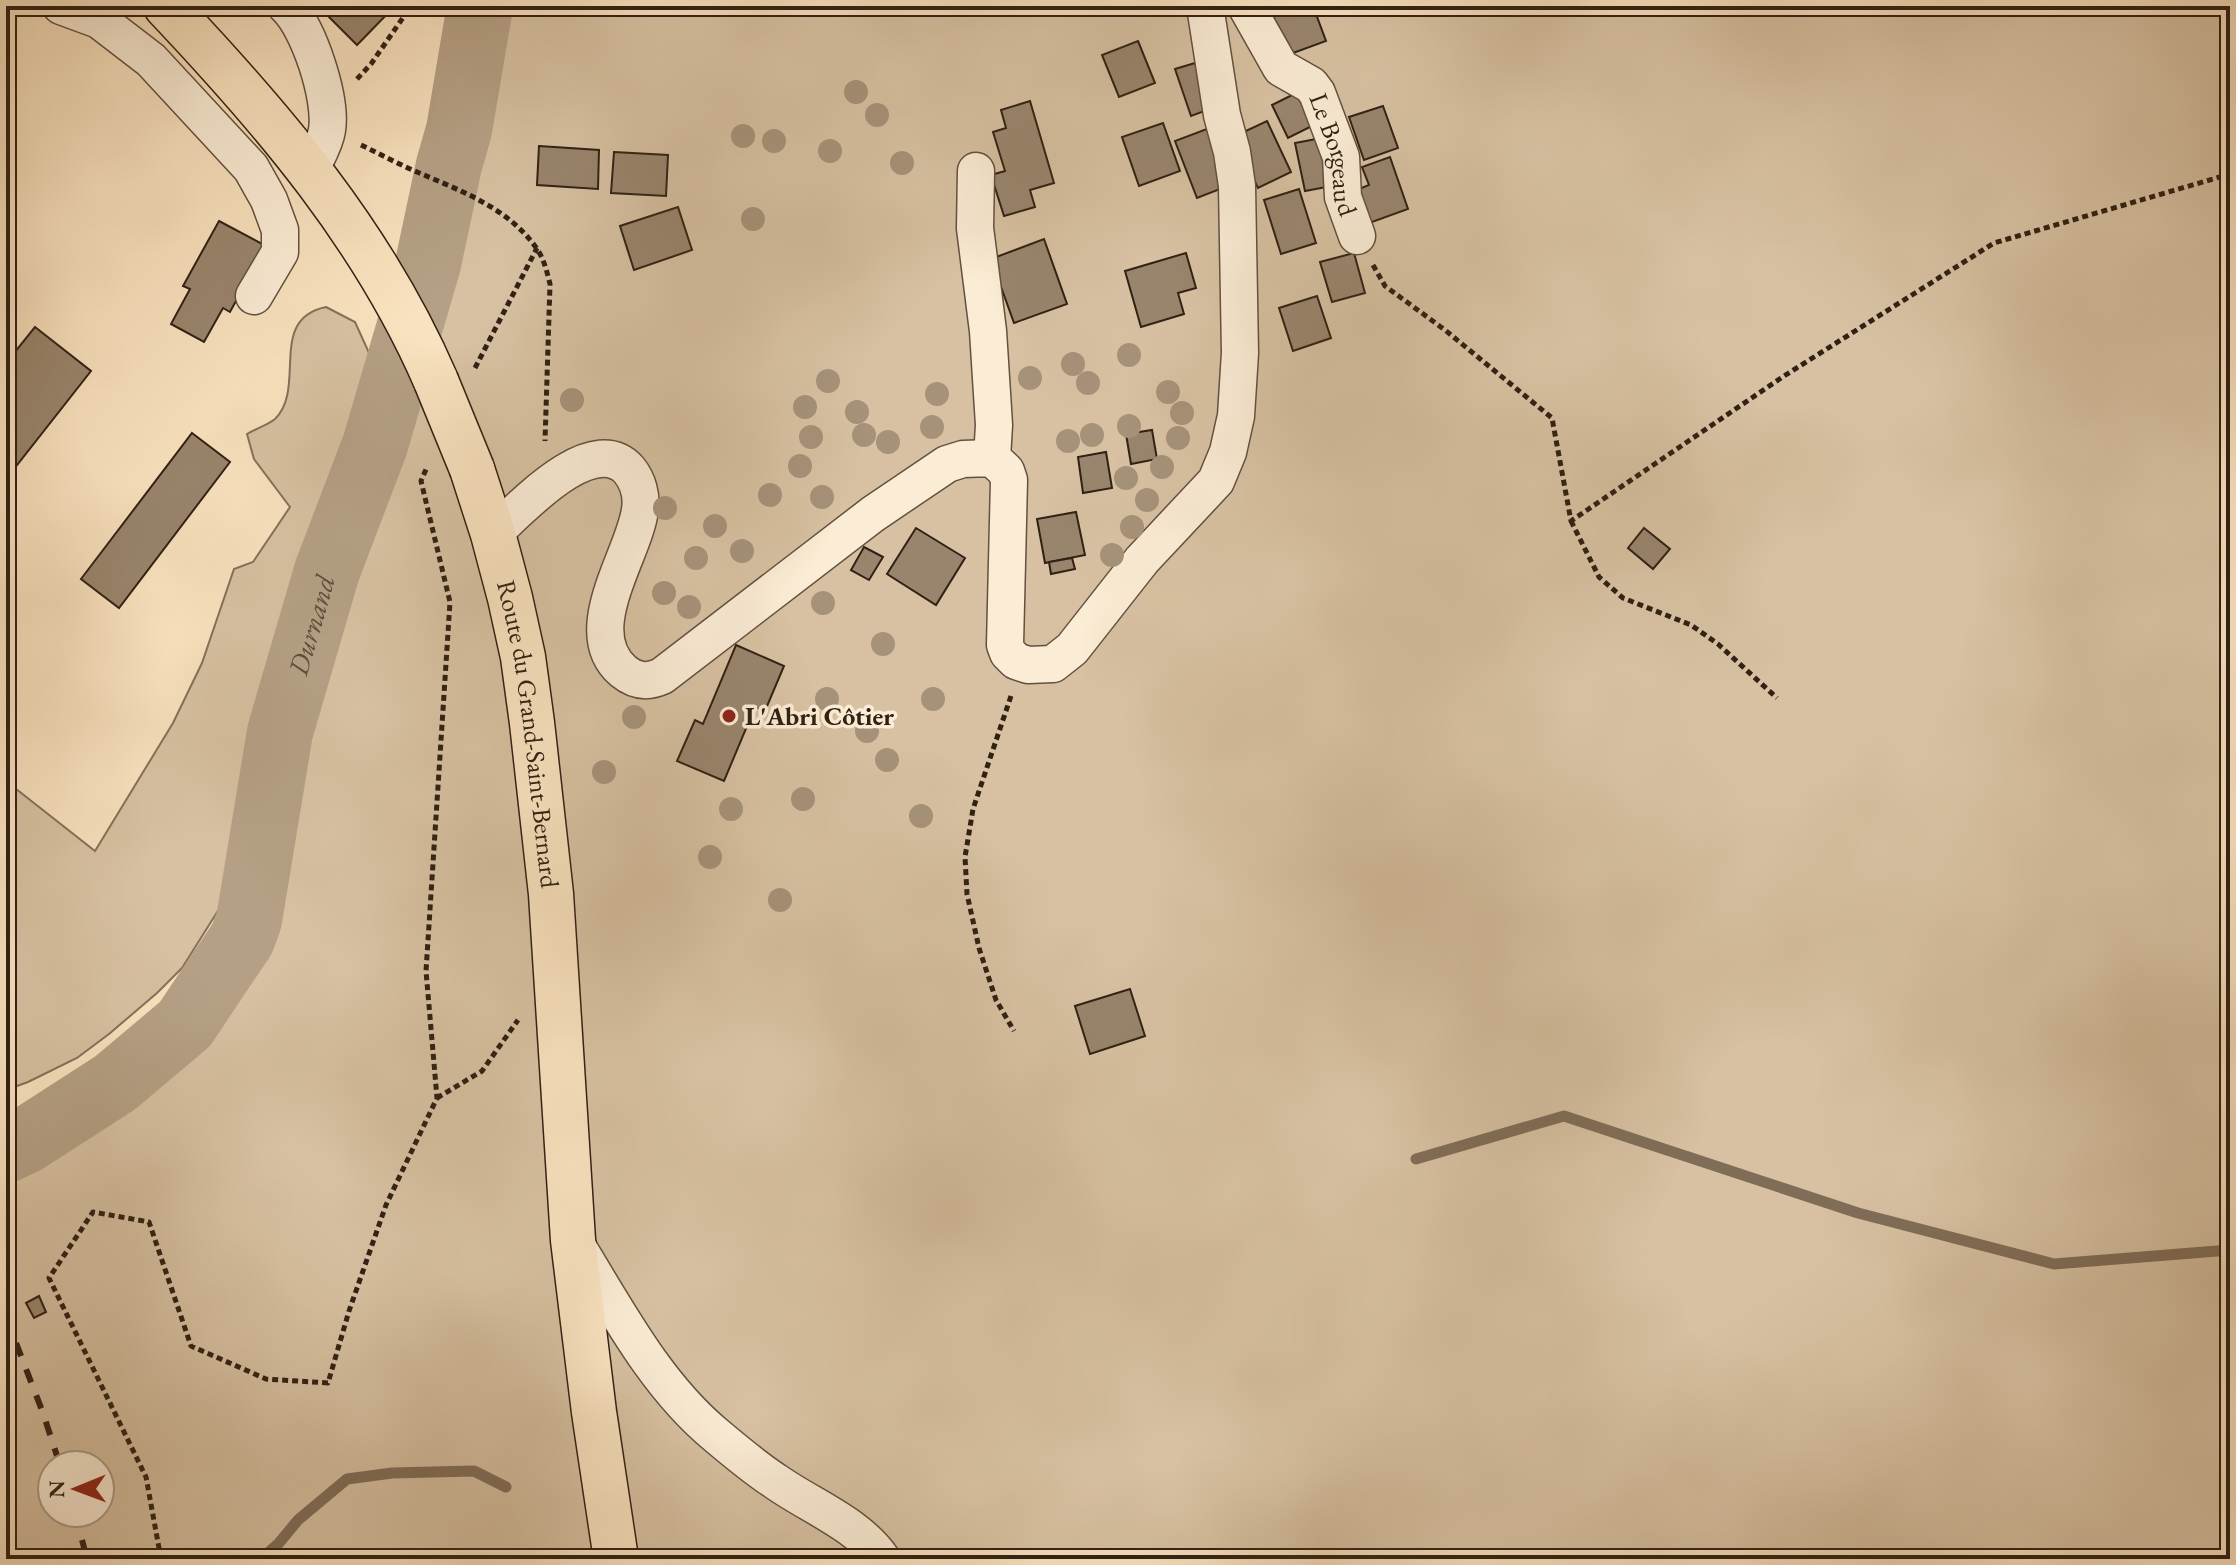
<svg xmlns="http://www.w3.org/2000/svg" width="2236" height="1565" font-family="'EB Garamond',serif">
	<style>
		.green { fill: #d7c1a2; stroke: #84715b; stroke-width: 2; fill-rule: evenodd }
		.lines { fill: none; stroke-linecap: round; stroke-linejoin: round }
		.stream { stroke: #806d58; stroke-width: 11 }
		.river { stroke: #b5a085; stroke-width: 66 }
		.building { fill: #99856d; stroke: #302114; stroke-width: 2 }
		.minor-casing { stroke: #62513f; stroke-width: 39 }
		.major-casing { stroke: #302114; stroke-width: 47 }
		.path { stroke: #302114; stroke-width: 5; stroke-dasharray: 6 4; stroke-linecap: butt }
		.minor { stroke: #fbecd5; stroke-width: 36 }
		.major { stroke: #f9e2bf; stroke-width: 44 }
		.rail { stroke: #302114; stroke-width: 6; stroke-dasharray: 14 14; stroke-linecap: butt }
		.major-bridge-casing { stroke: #302114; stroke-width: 47; stroke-linecap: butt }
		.major-bridge { stroke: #f9e2bf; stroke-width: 44 }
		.tree { fill: #a69279 }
		.poi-dot { fill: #8f2418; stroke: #fbecd5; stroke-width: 3 }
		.labels { text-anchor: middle; stroke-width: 7; stroke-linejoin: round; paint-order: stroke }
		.street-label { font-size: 26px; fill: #302114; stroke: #fbecd5 }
		.poi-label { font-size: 26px; font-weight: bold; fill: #302114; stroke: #fbecd5; text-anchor: start }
		.water-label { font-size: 28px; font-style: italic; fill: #5f4d3c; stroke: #fbecd5 }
	</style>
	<rect width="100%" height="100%" fill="#f9e2bf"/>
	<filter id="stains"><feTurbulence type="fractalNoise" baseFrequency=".0025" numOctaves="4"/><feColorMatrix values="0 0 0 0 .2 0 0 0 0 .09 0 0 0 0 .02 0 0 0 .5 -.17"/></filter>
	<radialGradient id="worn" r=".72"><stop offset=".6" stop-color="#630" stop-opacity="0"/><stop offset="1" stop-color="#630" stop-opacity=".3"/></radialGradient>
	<g class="green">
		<path d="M487,6H2230V1559H6V1141L129,1081L254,927L315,564L403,398L437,255L433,247L437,230L443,228L487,42ZM52,1465H100V1513H52Z"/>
		<path d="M326,307L355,322L370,355L372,386L362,438L346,473L316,525L283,618L280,657L263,717L235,860L221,906L182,968L157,993L109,1034L77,1058L28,1082L6,1090V781L95,851L173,723L202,663L234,569L253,562L290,507L254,459L247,434C255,429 268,425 275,419C307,388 267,319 326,307Z"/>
	</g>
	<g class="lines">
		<g class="stream">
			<path d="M1416,1159L1564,1116L1858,1213L2054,1264L2230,1250"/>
			<path d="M261,1559L279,1543L298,1520L347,1479L392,1473L474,1471L506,1487"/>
		</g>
		<path class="river" id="s1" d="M6,1150L25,1141L115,1083L185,1024L242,939L249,920L280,732L327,571L375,445L428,264L449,165L459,130L480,6"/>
	</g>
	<g class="building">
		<path d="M318,6H395L357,45Z"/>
		<path d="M1271,6H1313L1326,41L1285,56L1267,7Z"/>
		<path d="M1138,41L1155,83L1119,97L1102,55Z"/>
		<path d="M1195,63L1210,109L1191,116L1175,69Z"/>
		<path d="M1306,88L1322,121L1288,138L1272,105Z"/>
		<path d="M1030,101L1054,183L1030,190L1035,207L1004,216L991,175L1005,171L993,132L1006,128L1001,110Z"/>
		<path d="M1383,106L1398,148L1364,160L1349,117Z"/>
		<path d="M1267,121L1291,172L1258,188L1233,137Z"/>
		<path d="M1163,123L1180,171L1139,186L1122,137Z"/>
		<path d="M1212,127L1233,184L1197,198L1175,141Z"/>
		<path d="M1327,137L1337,185L1305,191L1295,143Z"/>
		<path d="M539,146L599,150L598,189L537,185Z"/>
		<path d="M614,152L668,155L666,196L611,193Z"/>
		<path d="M1390,157L1408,209L1361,226L1349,193L1369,185L1362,167Z"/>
		<path d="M1299,189L1316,243L1281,254L1264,200Z"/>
		<path d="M678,207L692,250L634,270L620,226Z"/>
		<path d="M219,221L266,246L230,312L223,308L204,342L171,324L190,289L183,286Z"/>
		<path d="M1044,239L1067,304L1014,323L991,259Z"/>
		<path d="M1186,253L1196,288L1178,293L1184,314L1141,327L1125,271Z"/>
		<path d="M1354,253L1365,293L1332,302L1320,262Z"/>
		<path d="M1317,296L1331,338L1293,351L1279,308Z"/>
		<path d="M35,327L91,371L6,479V363Z"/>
		<path d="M1152,430L1157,459L1131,464L1126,434Z"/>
		<path d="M192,433L230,462L119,608L81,579Z"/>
		<path d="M1106,452L1112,488L1083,493L1078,457Z"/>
		<path d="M1076,512L1085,555L1045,563L1037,519Z"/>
		<path d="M916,528L965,558L936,605L887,574Z"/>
		<path d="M1644,528L1670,549L1653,569L1628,548Z"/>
		<path d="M864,547L883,557L869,580L851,570Z"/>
		<path d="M1072,558L1075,569L1051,574L1049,562Z"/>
		<path d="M736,645L784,666L765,711L755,707L724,781L677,761L695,720L703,724Z"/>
		<path d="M1130,989L1145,1036L1090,1054L1075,1006Z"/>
		<path d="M39,1296L46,1312L34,1318L26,1303Z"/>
	</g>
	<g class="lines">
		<defs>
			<g id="minor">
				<path d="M61,6L99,20L151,60L251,168L269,200L280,230V252L254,296"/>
				<path d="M286,6C309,27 332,99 327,130C325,144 316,158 310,171"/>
				<path id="s2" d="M1246,6L1281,68L1311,85L1317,93L1341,157L1343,197L1357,236"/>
				<path d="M976,171L975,228L988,331L994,425L992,458"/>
				<path d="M493,534C519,510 593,429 629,470C638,481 642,496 640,510C634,555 577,631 623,671C635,681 647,683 662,676L873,514L947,464L963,459L992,458L1006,471L1009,480L1005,645L1008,653L1016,661L1028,665L1053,664L1072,649L1142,560L1216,481L1228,452L1236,416L1240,353L1237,186L1232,152L1222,115L1205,6"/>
				<path d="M574,1241C616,1309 655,1385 717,1436C736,1452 755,1468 775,1481C810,1506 857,1523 882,1559"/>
			</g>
			<g id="major">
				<path d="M166,6C273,119 374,237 436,381"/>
				<path id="s3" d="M472,469L493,534L510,598L523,657L532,723L551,894L573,1240L594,1412L616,1559"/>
			</g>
		</defs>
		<use href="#minor" class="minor-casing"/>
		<use href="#major" class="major-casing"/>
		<g class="path">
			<path d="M357,79L371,64L411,6"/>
			<path d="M361,145C380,154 398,164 417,172C461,191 509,208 537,249C544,259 547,272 550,284L545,441"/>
			<path d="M1373,265L1385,286L1445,330L1552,418L1571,521L1784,376L1994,243L2230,174"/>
			<path d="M475,368L537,248"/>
			<path d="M1571,521L1599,577L1623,598L1691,625L1718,644L1777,698"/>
			<path d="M1011,696L973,809L965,857L967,894L979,948L996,1000L1014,1031"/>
			<path d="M437,1098L482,1071L518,1020"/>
			<path d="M161,1559L146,1477L49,1278L93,1212L149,1222L191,1346L266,1379L328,1383L349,1311L386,1205L437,1098L426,971L450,602L421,481L427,467"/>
		</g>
		<use href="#minor" class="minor"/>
		<use href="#major" class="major"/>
		<g class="rail">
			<path d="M6,1317L43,1413L60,1465"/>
			<path d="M75,1513L87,1559"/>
		</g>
		<defs>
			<path id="major-bridge" d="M436,381L472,469"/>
		</defs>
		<use href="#major-bridge" class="major-bridge-casing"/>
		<use href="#major-bridge" class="major-bridge"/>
	</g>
	<g class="tree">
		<circle cx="856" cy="92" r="12"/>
		<circle cx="877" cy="115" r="12"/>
		<circle cx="743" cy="136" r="12"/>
		<circle cx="774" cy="141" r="12"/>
		<circle cx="830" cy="151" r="12"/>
		<circle cx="902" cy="163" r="12"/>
		<circle cx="753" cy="219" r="12"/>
		<circle cx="1129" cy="355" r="12"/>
		<circle cx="1073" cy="364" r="12"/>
		<circle cx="1030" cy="378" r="12"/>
		<circle cx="828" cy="381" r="12"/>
		<circle cx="1088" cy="383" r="12"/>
		<circle cx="1168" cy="392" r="12"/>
		<circle cx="937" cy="394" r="12"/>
		<circle cx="572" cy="400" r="12"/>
		<circle cx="805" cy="407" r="12"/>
		<circle cx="857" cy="412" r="12"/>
		<circle cx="1182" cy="413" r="12"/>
		<circle cx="1129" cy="426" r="12"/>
		<circle cx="932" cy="427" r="12"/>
		<circle cx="864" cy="435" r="12"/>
		<circle cx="1092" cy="435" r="12"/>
		<circle cx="811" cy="437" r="12"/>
		<circle cx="1178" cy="438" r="12"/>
		<circle cx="1068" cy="441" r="12"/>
		<circle cx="888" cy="442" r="12"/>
		<circle cx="800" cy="466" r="12"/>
		<circle cx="1162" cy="467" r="12"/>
		<circle cx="1126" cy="478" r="12"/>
		<circle cx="770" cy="495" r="12"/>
		<circle cx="822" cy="497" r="12"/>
		<circle cx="1147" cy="500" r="12"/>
		<circle cx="665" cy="508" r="12"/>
		<circle cx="715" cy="526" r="12"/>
		<circle cx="1132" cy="527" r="12"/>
		<circle cx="742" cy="551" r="12"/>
		<circle cx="1112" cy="555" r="12"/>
		<circle cx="696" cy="558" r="12"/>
		<circle cx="664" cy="593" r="12"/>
		<circle cx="823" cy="603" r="12"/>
		<circle cx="689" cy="607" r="12"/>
		<circle cx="883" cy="644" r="12"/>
		<circle cx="827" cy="699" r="12"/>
		<circle cx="933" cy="699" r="12"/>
		<circle cx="634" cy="717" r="12"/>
		<circle cx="867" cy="731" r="12"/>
		<circle cx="887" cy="760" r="12"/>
		<circle cx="604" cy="772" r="12"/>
		<circle cx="803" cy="799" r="12"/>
		<circle cx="731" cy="809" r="12"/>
		<circle cx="921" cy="816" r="12"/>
		<circle cx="710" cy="857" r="12"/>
		<circle cx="780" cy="900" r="12"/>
	</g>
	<circle class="poi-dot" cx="729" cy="716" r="8"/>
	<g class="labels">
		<g class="street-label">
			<text dy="9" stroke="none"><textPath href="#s2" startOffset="180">Le Borgeaud</textPath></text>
			<text dy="9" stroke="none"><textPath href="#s3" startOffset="272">Route du Grand-Saint-Bernard</textPath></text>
		</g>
		<g class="poi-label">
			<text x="745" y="725">L'Abri Côtier</text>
		</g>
		<g class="water-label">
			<text dy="10" stroke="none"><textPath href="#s1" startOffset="644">Durnand</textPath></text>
		</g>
	</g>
	<rect width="2236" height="1565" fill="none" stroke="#f9e2bf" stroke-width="32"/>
	<rect x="8" y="8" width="2220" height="1549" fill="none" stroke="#302114" stroke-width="4"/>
	<rect x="16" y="16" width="2204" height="1533" fill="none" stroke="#302114" stroke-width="2"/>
	<g transform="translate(76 1489) rotate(269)"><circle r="38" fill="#fbecd5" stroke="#aa9b88" stroke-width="2"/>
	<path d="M0-6L14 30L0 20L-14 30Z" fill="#8f2418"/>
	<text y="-12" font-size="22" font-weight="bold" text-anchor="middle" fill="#302114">N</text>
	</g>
	<rect width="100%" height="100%" filter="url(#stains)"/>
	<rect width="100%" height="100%" fill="url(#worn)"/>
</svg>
